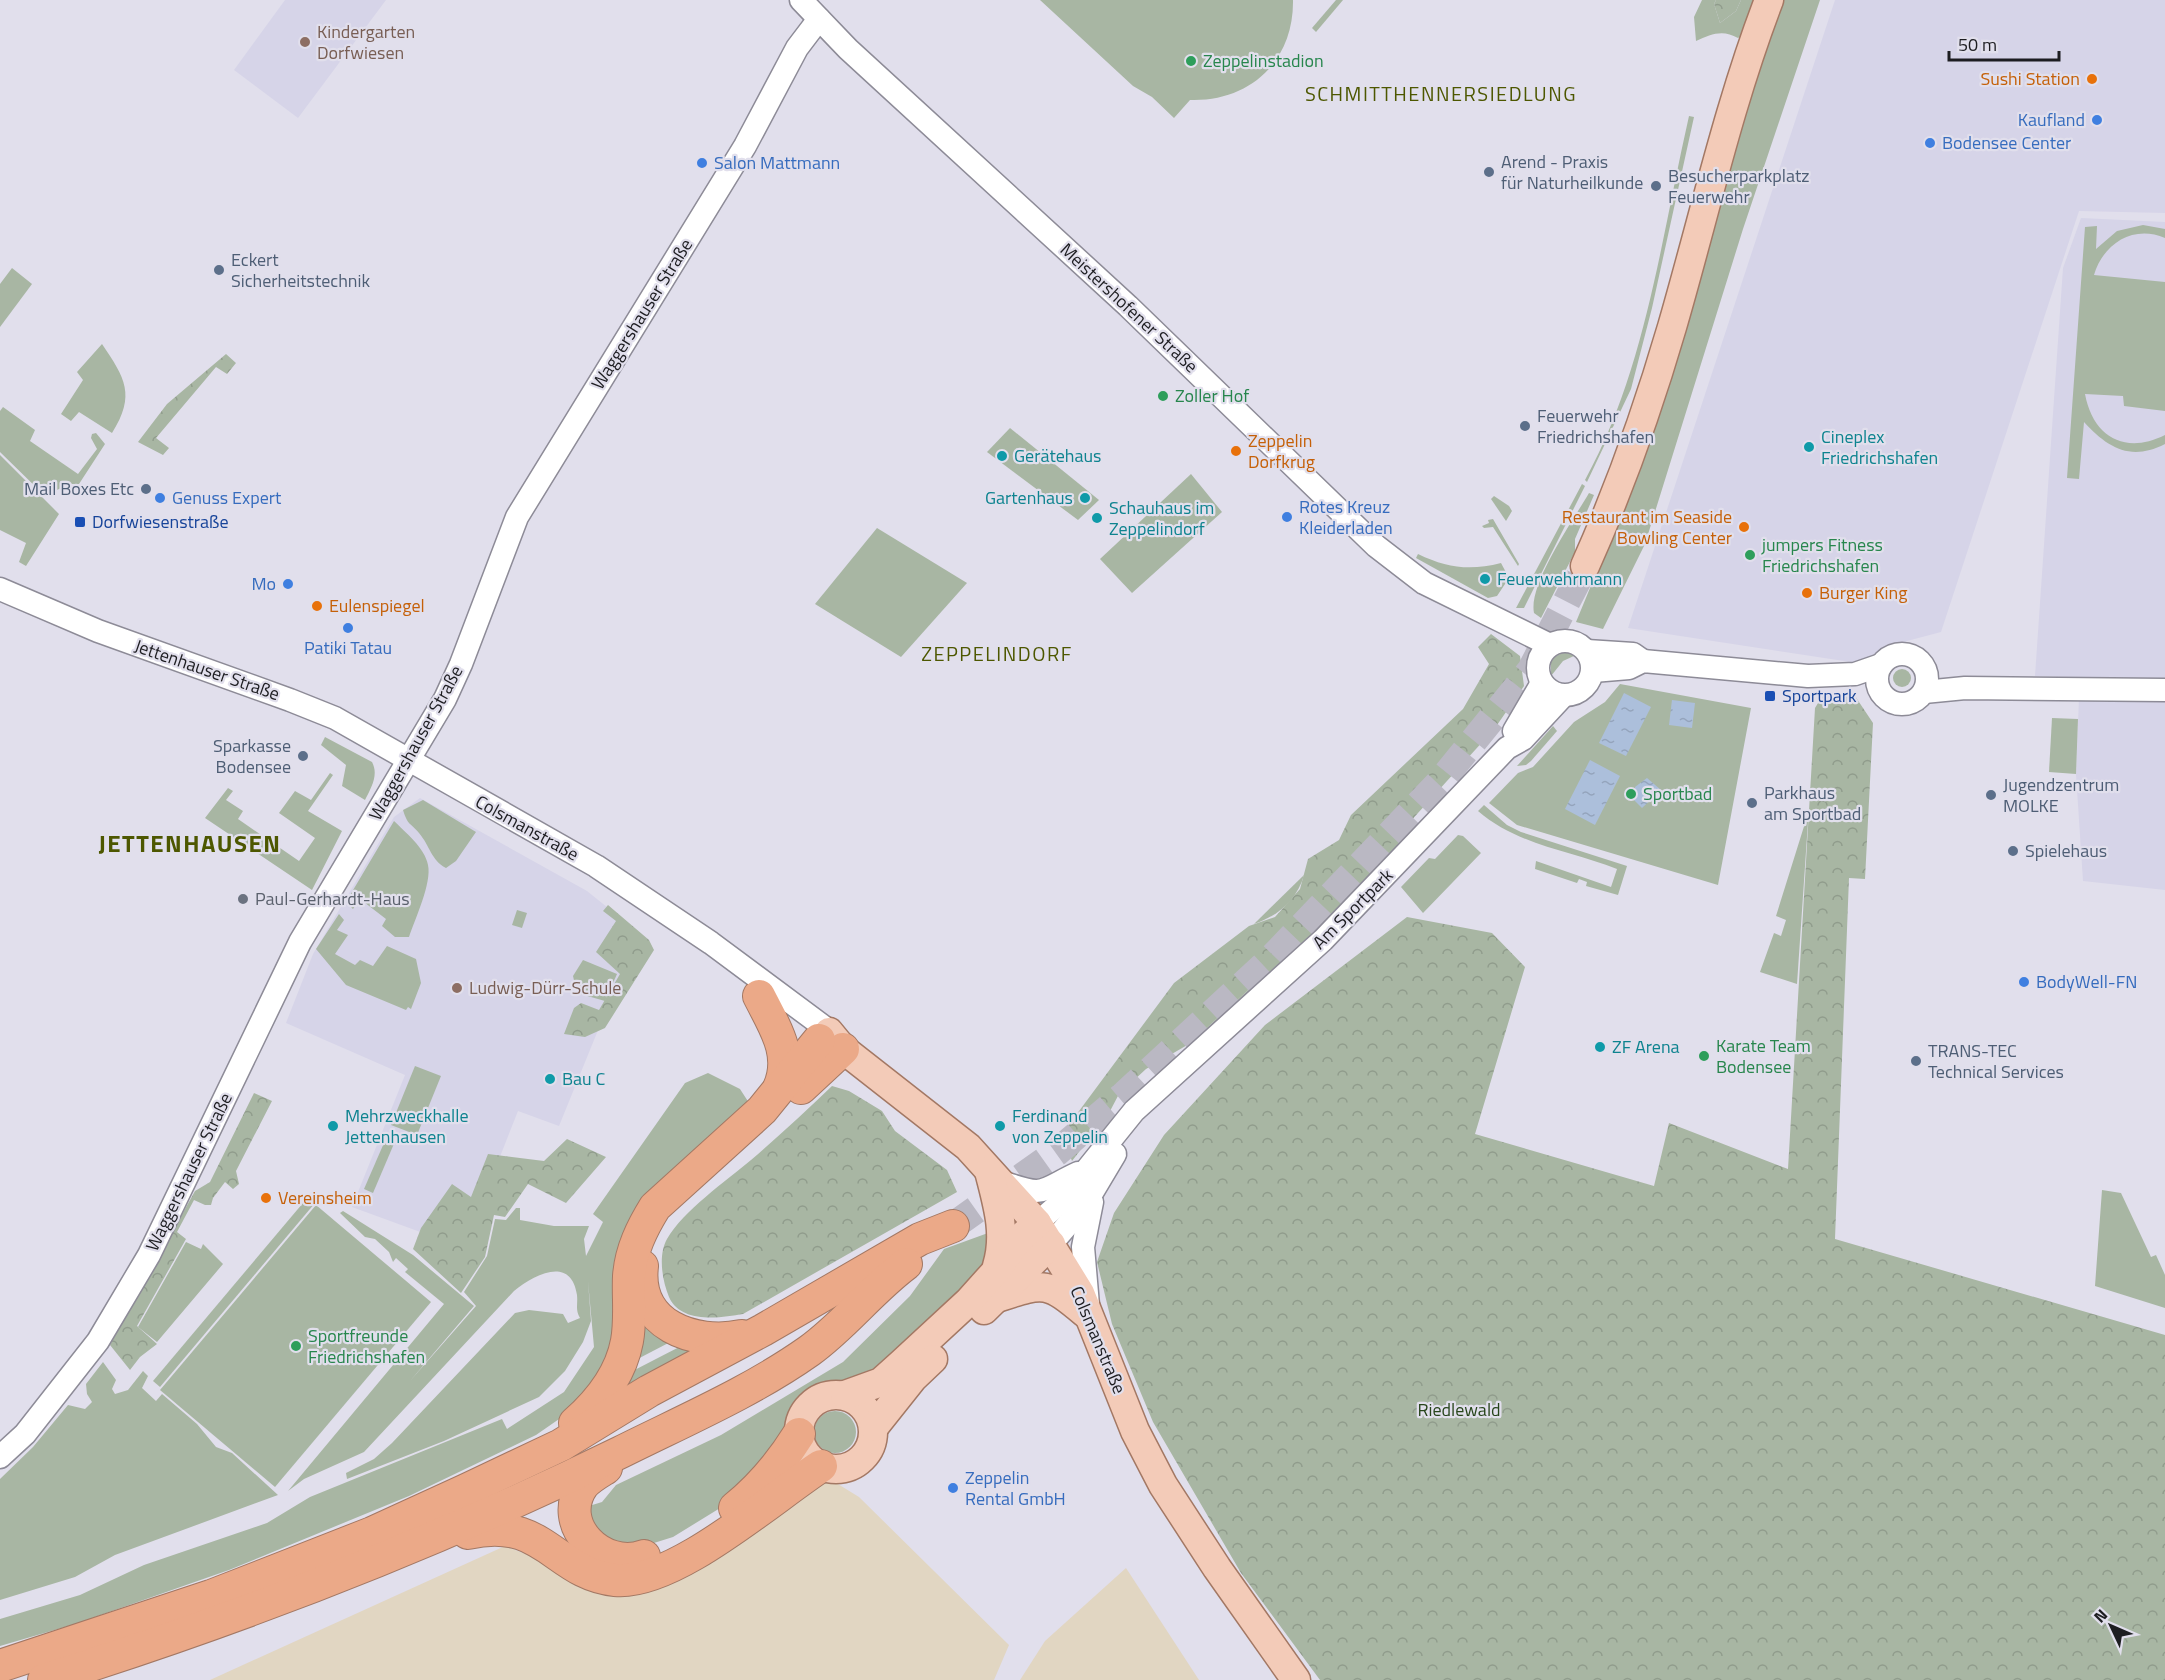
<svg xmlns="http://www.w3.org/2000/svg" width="2165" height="1680" font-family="'Titillium Web',sans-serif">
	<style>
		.built { fill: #d6d4e8 }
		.industrial { fill: #e1d6c2 }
		.green { fill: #a8b6a3 }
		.forest { fill: url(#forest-crowns) }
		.water { fill: url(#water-ripples) }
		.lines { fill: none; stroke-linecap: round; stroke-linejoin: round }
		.major-tunnel { stroke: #bab8c3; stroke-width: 28; stroke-dasharray: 28 14; stroke-linecap: butt }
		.minor-casing { stroke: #8d8b97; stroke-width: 25 }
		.major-casing { stroke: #a37864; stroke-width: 31 }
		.highway-casing { stroke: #a37864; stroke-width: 34 }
		.minor { stroke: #fff; stroke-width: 22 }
		.major { stroke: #f3cbb8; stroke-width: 28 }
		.highway { stroke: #eba988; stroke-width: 32 }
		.education-dot { fill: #8d6e63; stroke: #e1dfec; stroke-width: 2 }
		.leisure-dot { fill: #2e9e5b; stroke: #e1dfec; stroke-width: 2 }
		.food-dot { fill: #e8710a; stroke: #e1dfec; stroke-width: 2 }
		.shop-dot { fill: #3f7fe0; stroke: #e1dfec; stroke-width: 2 }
		.service-dot { fill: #5c6f8a; stroke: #e1dfec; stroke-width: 2 }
		.culture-dot { fill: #0f9aa8; stroke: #e1dfec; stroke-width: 2 }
		.transit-dot { fill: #1a4fb4; stroke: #e1dfec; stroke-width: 2 }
		.worship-dot { fill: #6b7280; stroke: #e1dfec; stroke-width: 2 }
		.labels { text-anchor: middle; stroke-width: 4.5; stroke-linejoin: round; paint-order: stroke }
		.education-label { font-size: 18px; fill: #785e54; stroke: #e1dfec; text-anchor: start }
		.leisure-label { font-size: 18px; fill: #27864d; stroke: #e1dfec; text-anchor: start }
		.food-label { font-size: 18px; fill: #c56008; stroke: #e1dfec; text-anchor: start }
		.shop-label { font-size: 18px; fill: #366cbe; stroke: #e1dfec; text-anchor: start }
		.service-label { font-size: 18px; fill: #4e5e75; stroke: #e1dfec; text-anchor: start }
		.street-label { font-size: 18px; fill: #1d1d21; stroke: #e1dfec }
		.culture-label { font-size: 18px; fill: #0d838f; stroke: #e1dfec; text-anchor: start }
		.transit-label { font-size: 18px; fill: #164399; stroke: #e1dfec; text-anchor: start }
		.worship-label { font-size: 18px; fill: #5b616d; stroke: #e1dfec; text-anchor: start }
		.park-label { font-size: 18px; fill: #27451b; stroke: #e1dfec }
		.neighbourhood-label { font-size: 20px; letter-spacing: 1.5px; fill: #4d5700; stroke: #e1dfec }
		.district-label { font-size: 24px; font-weight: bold; letter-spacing: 1.5px; fill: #4d5700; stroke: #e1dfec }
	</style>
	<defs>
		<pattern id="forest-crowns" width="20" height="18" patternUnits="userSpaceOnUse" patternTransform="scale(1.5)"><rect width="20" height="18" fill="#a8b6a3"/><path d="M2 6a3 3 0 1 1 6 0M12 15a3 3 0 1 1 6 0" fill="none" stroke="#909c8c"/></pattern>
		<pattern id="water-ripples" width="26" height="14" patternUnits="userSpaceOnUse" patternTransform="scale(1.5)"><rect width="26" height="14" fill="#acbfdb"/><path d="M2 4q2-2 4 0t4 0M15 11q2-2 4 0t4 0" fill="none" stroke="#94a4bc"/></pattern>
	</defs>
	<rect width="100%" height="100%" fill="#e1dfec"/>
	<g class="built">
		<path d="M285,0H386L298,118L234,70Z"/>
		<path d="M1835,0H2165V213L2079,211L1941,632L1907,641L1864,664L1628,628Z"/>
		<path d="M2081,218L2165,222V680L2035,676L2063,268Z"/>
		<path d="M2079,698L2165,701V890L2083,881L2076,774Z"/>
		<path d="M420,798L587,891L638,932L559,1126L518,1111L464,1248L352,1207L405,1075L286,1023L313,954L394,817Z"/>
	</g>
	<g class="industrial">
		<path d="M833,1481L859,1497L1009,1645L994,1680H210L505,1546L585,1577L627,1585L809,1484Z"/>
		<path d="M1126,1568L1199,1680H1020L1045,1641Z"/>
	</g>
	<g class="green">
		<path d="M1040,0H1293C1294,61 1250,102 1190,100L1174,118L1152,97L1133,86Z"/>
		<path d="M1336,0H1343L1316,32L1312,28Z"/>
		<path d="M1702,0H1716L1714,4L1720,23L1736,11L1741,0H1759L1743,35L1738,38C1723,29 1711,34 1696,41L1694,17Z"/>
		<path d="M1782,0H1820L1743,229L1645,544L1603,629L1576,622L1602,559L1616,533L1611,531L1761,56Z"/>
		<path d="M1689,116L1694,117L1652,308L1631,389L1587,482L1585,480C1646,369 1661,238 1689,116Z"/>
		<path d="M2143,225L2165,229V238C2133,224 2103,244 2094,275L2165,282V411L2124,406L2123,396L2085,394C2093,437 2125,455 2165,435V444C2130,462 2107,447 2084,422L2079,479L2067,478L2085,227L2097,226L2096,249L2117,231Z"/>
		<path d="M12,268L32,284L0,327V284Z"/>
		<path d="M102,344C125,378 136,395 112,433L79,412L71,421L61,414L83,380L77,372Z"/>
		<path d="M3,407L35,430L30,441L78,474L97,449L91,438L92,434L96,433L105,444L79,484H69L45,496L0,452V411Z"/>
		<path d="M1010,428L1099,500L1078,520L987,452Z"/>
		<path d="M0,455L59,514L26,566L19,562L26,543L0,530Z"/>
		<path d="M1191,474L1222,512L1132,593L1100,559Z"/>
		<path d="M1582,484L1585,486L1524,608H1516Z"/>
		<path d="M1589,493L1594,495L1575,539V552L1541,618L1534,613C1528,584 1574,519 1589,493Z"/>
		<path d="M1494,496L1509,506L1512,511L1506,521L1491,499Z"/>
		<path d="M1493,519L1519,564L1518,566L1493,527L1484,528L1482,526L1489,523L1488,520Z"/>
		<path d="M877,528L967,583L901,657L815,604Z"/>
		<path d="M1418,554C1447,568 1470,571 1501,563L1509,578L1497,596L1488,598L1416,558Z"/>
		<path d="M1565,651L1576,655L1563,661L1551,676V659Z"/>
		<circle cx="1902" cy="678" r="9"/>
		<path d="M1620,684L1751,708L1718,885L1517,825L1489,803L1518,773L1533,767L1574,722L1605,702Z"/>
		<path d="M2052,718L2078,719L2076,774L2049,772Z"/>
		<path d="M1553,726L1557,731L1531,761L1526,765L1517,766Z"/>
		<path d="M325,737L372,762C379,775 371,788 365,800L342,786L346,765L321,745Z"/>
		<path d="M330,773L333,775L308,811L342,831L312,890L205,818L228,788L233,791L226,800L243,811L238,819L299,861L315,838L279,813L295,791L311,800Z"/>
		<path d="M423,800L476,832L456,861L446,868C431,860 430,846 419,833C410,822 408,826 403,810Z"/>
		<path d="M1484,805L1507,825L1521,832L1627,866L1618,895L1586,886L1587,882L1579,879L1577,883L1535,869L1536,861L1611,887L1617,869C1571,851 1517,845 1478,811Z"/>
		<path d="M1806,820L1808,822L1797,984L1760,972L1774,933L1781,936L1786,920L1776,916Z"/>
		<path d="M394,821C405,832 425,848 428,865C432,883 415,919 409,937H395L382,926L386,919L360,899L353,909L346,902Z"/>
		<path d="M1399,833L1404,838L1349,901L1192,1047L1189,1044L1245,993Z"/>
		<path d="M1458,835L1463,836L1481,853L1423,913L1401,887L1429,858L1435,859Z"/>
		<path d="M1304,875C1297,900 1278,916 1254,924Z"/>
		<path d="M517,910L527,913L522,928L512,925Z"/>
		<path d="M339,914L344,920L337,930L348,935L335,954L355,965L360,960L373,966L387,946L416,959L421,983L411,1009L408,1007L406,1010L346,985L316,949Z"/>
		<path d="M583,960L617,974L605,1001L577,993L573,976Z"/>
		<path d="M415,1066L441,1076L417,1135L391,1125Z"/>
		<path d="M708,1073L740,1089L751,1106L656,1191L613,1347L588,1399L536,1435L409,1496L229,1570L75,1624L0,1646V1619L80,1595L144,1565L267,1523L310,1497L502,1419L507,1429L564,1392L594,1347L588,1281L591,1321L583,1342L565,1371L539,1397L444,1441L347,1479L346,1473L374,1459L392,1443L515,1313L529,1310L563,1314L568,1323L580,1318C575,1309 578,1305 577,1295C571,1255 534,1275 514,1291L364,1452L304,1479L288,1491L444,1304L405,1272L408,1269L396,1258L393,1262L389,1252L375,1239L365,1237L340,1213L343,1211L413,1255L474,1306L410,1381L476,1306L464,1292L487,1256L495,1219L506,1220L516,1208H520V1220L554,1226H589L584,1239L586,1256L603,1222L593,1214L685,1083Z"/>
		<path d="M387,1136L396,1139L373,1193L364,1189Z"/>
		<path d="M2102,1190L2121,1193L2151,1257L2156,1255L2165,1275V1308L2095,1286Z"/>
		<path d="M308,1197L315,1203L160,1387L153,1381Z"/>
		<path d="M316,1205L431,1302L275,1487L160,1390Z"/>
		<path d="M988,1233L987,1268L860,1382L823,1387L808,1395L796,1407L788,1432L738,1497L673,1537L622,1553L588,1526L589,1506L602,1502L616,1485L721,1435L843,1362L910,1296L944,1249Z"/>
		<path d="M186,1242L201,1249L203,1244L223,1264L157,1342L138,1327Z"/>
		<path d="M637,1289L678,1338L626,1365Z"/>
		<path d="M687,1343L712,1348L610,1402L621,1377Z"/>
		<path d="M103,1362L116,1380L112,1389L115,1394L128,1390L143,1371L148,1376L142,1388L156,1401L162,1394L197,1424L216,1447L232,1453L278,1495L115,1555L75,1577L0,1600V1479L33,1447L68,1405L85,1409L92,1402L87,1394L86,1384Z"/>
		<circle cx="835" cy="1432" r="21"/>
	</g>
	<g class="forest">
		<path d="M1716,0H1741L1736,11L1720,23L1714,4Z"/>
		<path d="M226,354L236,363L227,374L216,367L156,438L169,448L163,455L138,442L167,404Z"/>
		<path d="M1491,634L1520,656L1524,686L1495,728L1360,877L1245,993L1189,1044L1146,1069L1119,1094L1109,1113L1072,1161L1062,1134L1174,983L1249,926L1275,917L1300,889L1308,859L1339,840L1351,815L1463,709L1489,664L1478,647Z"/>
		<path d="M1823,695L1855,696L1873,723L1865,879L1849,878L1835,1239L2165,1335V1680H1320L1241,1573L1153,1422L1112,1324L1097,1262L1114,1213L1164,1135L1265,1025L1407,917L1492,933L1525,967L1475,1134L1654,1186L1669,1123L1788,1169L1815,708Z"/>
		<path d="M608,905L649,940L654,950L605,1028L585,1037L564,1034L574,1008L581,1003L599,1010L620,974L596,952L616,921L603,911Z"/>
		<path d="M832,1086L849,1091L882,1111L895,1131L947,1170L957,1192L743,1314C720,1318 681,1324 669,1297C662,1280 658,1255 667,1239C683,1211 726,1181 751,1160C779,1136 806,1111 832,1086Z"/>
		<path d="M254,1093L272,1101L236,1171L239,1184L233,1189L225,1182L213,1198L211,1205H205L194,1200L177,1232L186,1239L137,1326L157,1344L140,1357L130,1370L110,1345L195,1191L210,1182Z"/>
		<path d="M567,1139L606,1157L566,1203L528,1184L505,1217L494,1215L485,1257L461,1293L413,1249L421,1228L452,1184L471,1197L488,1154L544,1161Z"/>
	</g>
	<g class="water">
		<path d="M1624,693L1651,707L1626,756L1599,743Z"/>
		<path d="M1672,700L1695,703L1692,728L1669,725Z"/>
		<path d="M1590,760L1620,776L1595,825L1565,809Z"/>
		<path d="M1647,778L1661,790L1642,808L1634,800L1635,787Z"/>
	</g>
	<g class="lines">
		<path class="major-tunnel" d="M953,1226L1057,1152L1124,1095L1272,958L1441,781L1531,670L1585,566"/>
		<defs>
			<g id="minor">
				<path d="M801,0L848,49L1128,306L1376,546L1424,583L1550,645"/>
				<path d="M0,589L98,631L290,700L335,718L596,866L711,943L828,1030"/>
				<circle cx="1565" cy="668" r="27"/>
				<path d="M1587,651L1633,654L1643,661"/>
				<circle cx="1902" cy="679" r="25"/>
				<path d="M1593,671L1629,668L1643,661L1808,676L1855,674L1881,665"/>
				<path d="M1924,692L1965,688L2165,690"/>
				<path d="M1514,731L1542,683"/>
				<path d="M1002,1182C1047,1198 1039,1191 1078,1173"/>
				<path d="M1037,1223L1059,1204L1134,1111L1323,940L1507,748L1523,739L1563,696"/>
				<path d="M1051,1244L1084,1206L1115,1154"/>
				<path d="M1088,1305L1083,1247L1092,1202"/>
				<path d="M0,1457L25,1434L98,1341L149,1255L300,942L445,699L461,664L517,517L745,146L797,48L819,19"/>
			</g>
			<g id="major">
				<path d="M1585,566C1620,488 1648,409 1672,327C1704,217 1728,107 1769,0"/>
				<path d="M829,1032L843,1049L968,1147L1037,1223L1080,1293L1135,1431L1163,1485L1217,1568L1296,1680"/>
				<path d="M989,1171C997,1203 1007,1233 997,1266"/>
				<path d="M1000,1297C1045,1282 1048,1282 1085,1313"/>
				<path d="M984,1310L1051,1244"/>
				<circle cx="836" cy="1432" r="37"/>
				<path d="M845,1395L881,1382L901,1364L968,1302L995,1272L1017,1241L1037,1223"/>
				<path d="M874,1427L913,1378L933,1359"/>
			</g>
			<g id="highway">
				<path d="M759,996C774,1026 794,1054 779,1088"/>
				<path d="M801,1088L843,1049"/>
				<path d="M642,1266C635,1325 694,1346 742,1336"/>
				<path d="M575,1423C600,1401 621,1374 627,1341C631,1320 628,1297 629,1276C631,1250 642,1228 655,1207L762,1110L819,1040"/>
				<path d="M606,1468C598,1473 589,1478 583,1485C555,1524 602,1571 644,1556"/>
				<path d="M735,1508C762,1486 781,1463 799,1434"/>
				<path d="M468,1533C544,1515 555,1574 615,1580C673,1586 773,1497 821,1466"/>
				<path d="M0,1666L211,1596L372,1533L466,1490L561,1445L649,1391L763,1330L920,1239L953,1226"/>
				<path d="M44,1680C242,1618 435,1543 621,1452C683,1421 751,1392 809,1351C844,1326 871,1290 906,1264"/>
			</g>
		</defs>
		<use href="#minor" class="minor-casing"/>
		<use href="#major" class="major-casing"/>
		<use href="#highway" class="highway-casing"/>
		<use href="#minor" class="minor"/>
		<use href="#major" class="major"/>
		<use href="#highway" class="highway"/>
	</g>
	<g class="education-dot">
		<circle cx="305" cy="42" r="6"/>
		<circle cx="457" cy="988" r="6"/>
	</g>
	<g class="leisure-dot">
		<circle cx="1191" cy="61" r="6"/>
		<circle cx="1163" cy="396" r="6"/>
		<circle cx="1750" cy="555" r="6"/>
		<circle cx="1631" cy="794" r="6"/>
		<circle cx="1704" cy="1056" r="6"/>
		<circle cx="296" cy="1346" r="6"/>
	</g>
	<g class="food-dot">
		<circle cx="2092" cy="79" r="6"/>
		<circle cx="1236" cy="451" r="6"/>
		<circle cx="1744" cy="527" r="6"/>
		<circle cx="1807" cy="593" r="6"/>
		<circle cx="317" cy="606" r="6"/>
		<circle cx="266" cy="1198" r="6"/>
	</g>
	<g class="shop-dot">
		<circle cx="2097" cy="120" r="6"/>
		<circle cx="1930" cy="143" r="6"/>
		<circle cx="702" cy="163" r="6"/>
		<circle cx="160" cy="498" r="6"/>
		<circle cx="1287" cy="517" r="6"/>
		<circle cx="288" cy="584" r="6"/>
		<circle cx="348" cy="628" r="6"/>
		<circle cx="2024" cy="982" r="6"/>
		<circle cx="953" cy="1488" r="6"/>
	</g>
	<g class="service-dot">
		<circle cx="1489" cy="172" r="6"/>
		<circle cx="1656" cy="186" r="6"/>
		<circle cx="219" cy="270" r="6"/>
		<circle cx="1525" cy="426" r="6"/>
		<circle cx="146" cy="489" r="6"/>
		<circle cx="303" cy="756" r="6"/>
		<circle cx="1991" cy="795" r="6"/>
		<circle cx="1752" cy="803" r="6"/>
		<circle cx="2013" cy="851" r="6"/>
		<circle cx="1916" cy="1061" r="6"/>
	</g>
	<g class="culture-dot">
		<circle cx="1809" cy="447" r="6"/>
		<circle cx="1002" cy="456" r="6"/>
		<circle cx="1085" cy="498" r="6"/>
		<circle cx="1097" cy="518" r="6"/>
		<circle cx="1485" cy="579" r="6"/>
		<circle cx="1600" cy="1047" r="6"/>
		<circle cx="550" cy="1079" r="6"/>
		<circle cx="333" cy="1126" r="6"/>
		<circle cx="1000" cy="1126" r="6"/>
	</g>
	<g class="transit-dot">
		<rect x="74" y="516" width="12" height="12" rx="3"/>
		<rect x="1764" y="690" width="12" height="12" rx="3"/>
	</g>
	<circle class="worship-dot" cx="243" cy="899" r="6"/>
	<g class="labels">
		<g class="education-label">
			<text x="317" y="38">Kindergarten<tspan x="317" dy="21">Dorfwiesen</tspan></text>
			<text x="469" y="994">Ludwig-Dürr-Schule</text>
		</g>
		<g class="leisure-label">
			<text x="1203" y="67">Zeppelinstadion</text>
			<text x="1175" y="402">Zoller Hof</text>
			<text x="1762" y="551">jumpers Fitness<tspan x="1762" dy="21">Friedrichshafen</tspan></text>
			<text x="1643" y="800">Sportbad</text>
			<text x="1716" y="1052">Karate Team<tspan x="1716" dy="21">Bodensee</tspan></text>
			<text x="308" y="1342">Sportfreunde<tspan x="308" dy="21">Friedrichshafen</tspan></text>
		</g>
		<g class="food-label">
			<text x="2080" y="85" text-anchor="end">Sushi Station</text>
			<text x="1248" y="447">Zeppelin<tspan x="1248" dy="21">Dorfkrug</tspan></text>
			<text x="1732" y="523" text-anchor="end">Restaurant im Seaside<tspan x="1732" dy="21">Bowling Center</tspan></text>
			<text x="1819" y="599">Burger King</text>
			<text x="329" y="612">Eulenspiegel</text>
			<text x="278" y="1204">Vereinsheim</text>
		</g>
		<g class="shop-label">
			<text x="2085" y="126" text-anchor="end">Kaufland</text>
			<text x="1942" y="149">Bodensee Center</text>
			<text x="714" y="169">Salon Mattmann</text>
			<text x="172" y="504">Genuss Expert</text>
			<text x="1299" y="513">Rotes Kreuz<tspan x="1299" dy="21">Kleiderladen</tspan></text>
			<text x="276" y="590" text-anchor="end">Mo</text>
			<text x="348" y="654" text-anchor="middle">Patiki Tatau</text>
			<text x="2036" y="988">BodyWell-FN</text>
			<text x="965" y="1484">Zeppelin<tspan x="965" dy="21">Rental GmbH</tspan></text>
		</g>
		<g class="service-label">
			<text x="1501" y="168">Arend - Praxis<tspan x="1501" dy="21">für Naturheilkunde</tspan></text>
			<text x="1668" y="182">Besucherparkplatz<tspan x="1668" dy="21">Feuerwehr</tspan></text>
			<text x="231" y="266">Eckert<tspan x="231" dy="21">Sicherheitstechnik</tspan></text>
			<text x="1537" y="422">Feuerwehr<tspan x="1537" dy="21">Friedrichshafen</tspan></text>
			<text x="134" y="495" text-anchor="end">Mail Boxes Etc</text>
			<text x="291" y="752" text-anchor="end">Sparkasse<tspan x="291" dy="21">Bodensee</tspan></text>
			<text x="2003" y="791">Jugendzentrum<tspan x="2003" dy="21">MOLKE</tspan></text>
			<text x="1764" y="799">Parkhaus<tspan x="1764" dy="21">am Sportbad</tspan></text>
			<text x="2025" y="857">Spielehaus</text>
			<text x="1928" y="1057">TRANS-TEC<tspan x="1928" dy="21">Technical Services</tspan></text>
		</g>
		<g class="street-label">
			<text transform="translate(1129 308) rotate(43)" y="6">Meistershofener Straße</text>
			<text transform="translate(642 314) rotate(-58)" y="6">Waggershauser Straße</text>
			<text transform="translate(207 670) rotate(19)" y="6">Jettenhauser Straße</text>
			<text transform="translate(416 743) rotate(-61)" y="6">Waggershauser Straße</text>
			<text transform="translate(527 828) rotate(29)" y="6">Colsmanstraße</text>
			<text transform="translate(1353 909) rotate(-45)" y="6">Am Sportpark</text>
			<text transform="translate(189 1172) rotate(-64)" y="6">Waggershauser Straße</text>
			<text transform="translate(1098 1340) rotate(67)" y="6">Colsmanstraße</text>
		</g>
		<g class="culture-label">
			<text x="1821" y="443">Cineplex<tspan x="1821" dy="21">Friedrichshafen</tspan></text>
			<text x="1014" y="462">Gerätehaus</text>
			<text x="1073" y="504" text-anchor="end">Gartenhaus</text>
			<text x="1109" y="514">Schauhaus im<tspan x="1109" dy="21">Zeppelindorf</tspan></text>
			<text x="1497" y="585">Feuerwehrmann</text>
			<text x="1612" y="1053">ZF Arena</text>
			<text x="562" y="1085">Bau C</text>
			<text x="345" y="1122">Mehrzweckhalle<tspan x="345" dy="21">Jettenhausen</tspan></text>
			<text x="1012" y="1122">Ferdinand<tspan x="1012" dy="21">von Zeppelin</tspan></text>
		</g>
		<g class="transit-label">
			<text x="92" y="528">Dorfwiesenstraße</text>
			<text x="1782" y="702">Sportpark</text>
		</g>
		<g class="worship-label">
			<text x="255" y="905">Paul-Gerhardt-Haus</text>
		</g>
		<g class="park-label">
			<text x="1459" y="1416">Riedlewald</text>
		</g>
		<g class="neighbourhood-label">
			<text x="1441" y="101">SCHMITTHENNERSIEDLUNG</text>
			<text x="997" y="661">ZEPPELINDORF</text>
		</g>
		<g class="district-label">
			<text x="190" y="852">JETTENHAUSEN</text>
		</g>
	</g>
	<g transform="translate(2111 1626) rotate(314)" stroke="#e1dfec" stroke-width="4.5" paint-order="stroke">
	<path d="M0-4.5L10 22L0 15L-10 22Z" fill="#1d1d21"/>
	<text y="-9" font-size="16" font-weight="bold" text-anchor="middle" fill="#1d1d21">N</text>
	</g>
	<path d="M1949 51v9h110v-9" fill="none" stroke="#1d1d21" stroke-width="3"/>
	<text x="1958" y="51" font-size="18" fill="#1d1d21" stroke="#e1dfec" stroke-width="4.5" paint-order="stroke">50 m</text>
</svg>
